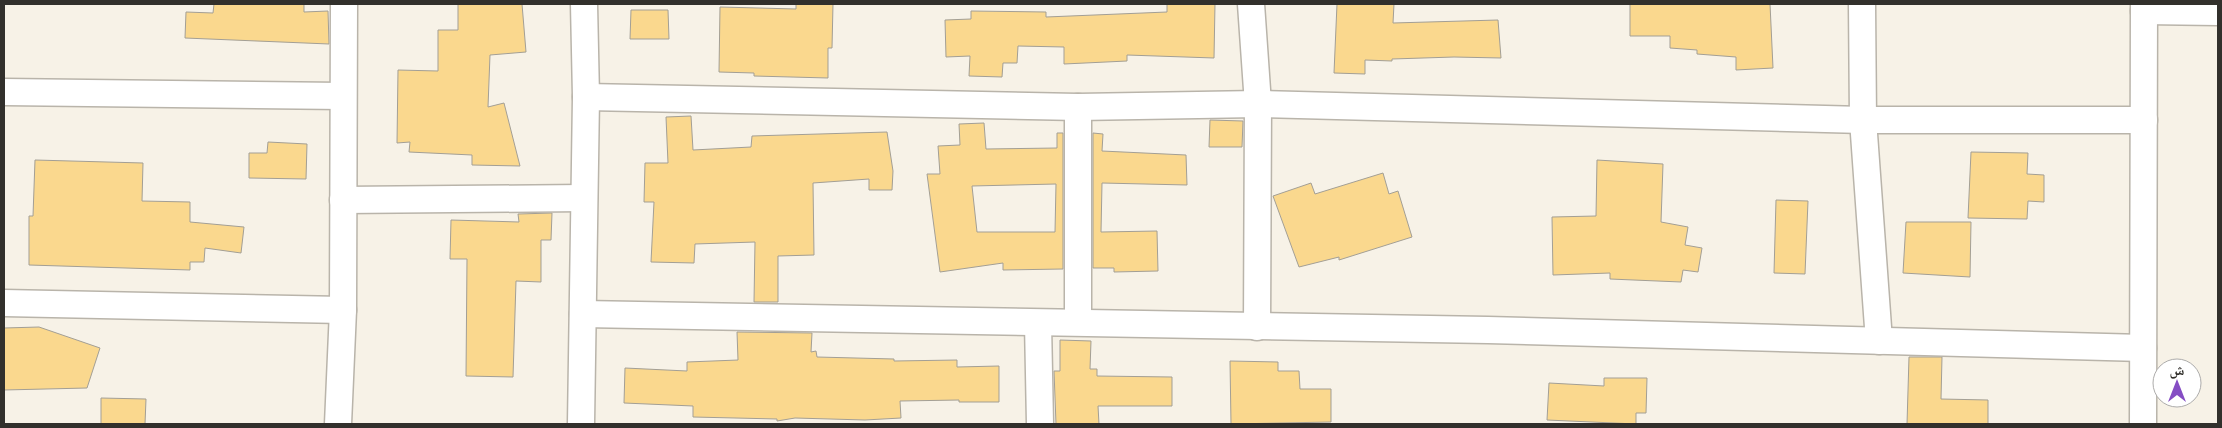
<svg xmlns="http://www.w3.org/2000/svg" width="2222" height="428" font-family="Cabin,'Noto Naskh Arabic',sans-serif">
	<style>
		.building { fill: #fad88e; stroke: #a39f95; fill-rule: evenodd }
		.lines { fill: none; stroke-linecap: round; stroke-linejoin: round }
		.minor-casing { stroke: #b9b4aa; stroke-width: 29 }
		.minor { stroke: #fff; stroke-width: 26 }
	</style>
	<rect width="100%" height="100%" fill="#f7f2e7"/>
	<g class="building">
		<path d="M214,4H304V12L328,11L329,44L185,38L186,12L213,13Z"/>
		<path d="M458,4H522L526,52L490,55L488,107L504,103L520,166L472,165V155L409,152L410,142L397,143L398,70L438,71V30H458Z"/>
		<path d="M796,4H833L832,48H828V78L754,76V73L719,72L720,7L796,9Z"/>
		<path d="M1167,4H1215L1214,58L1127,55V61L1064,64V47L1018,46L1017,63H1003L1002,77L969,76L970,56L946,57L945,20L971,19V11L1046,12V17L1167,12Z"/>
		<path d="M1337,4H1394L1393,23L1498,20L1501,58L1454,57L1392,59V61L1365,60V74L1334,73Z"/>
		<path d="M1630,4H1770L1773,68L1736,70V57L1697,54V50L1670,48V36H1630Z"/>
		<path d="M631,10H668L669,39H630Z"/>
		<path d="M691,116L693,150L751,147L752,136L887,132L893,171L892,190H869V179L813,183L814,255L778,256V302H754L755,242L695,244L694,263L651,262L654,202H644L645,163H668L666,117Z"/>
		<path d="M1210,120L1243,121L1242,147H1209Z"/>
		<path d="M984,123L986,149L1057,148V133H1063V269L1003,270V263L940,272L927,174H940L938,146L960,145L959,124ZM1056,184L1055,232H977L972,186Z"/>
		<path d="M1093,133L1103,134L1102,151L1186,155L1187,185L1102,183L1101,232L1157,231L1158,271L1114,272V268H1093Z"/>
		<path d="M268,142L307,144L306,179L249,178V153H267Z"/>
		<path d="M1971,152L2028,153L2027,174L2044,175V202L2028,201L2027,219L1968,218Z"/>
		<path d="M35,160L143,163L142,201L190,202V222L244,227L241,253L205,248L204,262H190V270L29,265V216H33Z"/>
		<path d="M1597,160L1663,164L1661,222L1688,227L1685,245L1702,248L1698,272L1683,270L1681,282L1610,279V273L1553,275L1552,217L1596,216Z"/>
		<path d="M1383,173L1389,194L1398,191L1412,237L1339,260V257L1299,267L1273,196L1311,183L1315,194Z"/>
		<path d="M1776,200L1808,201L1805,274L1774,273Z"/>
		<path d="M552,213L551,240H541V282L516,281L513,377L466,376L467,259H450L451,220L519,222L518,214Z"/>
		<path d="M1906,222H1971L1970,277L1903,273Z"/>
		<path d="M39,327L100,348L87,388L4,390V328Z"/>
		<path d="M737,332L812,333L811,352L816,351L817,357L894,359V361L957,360V367L999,366V402H959V400L900,401L901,418L865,420L795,418L777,421V419L693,417V406L624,403L625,368L687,371V362L738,360Z"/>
		<path d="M1060,340L1091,341L1090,369H1097V376L1172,377V406H1098L1099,424H1056L1054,371H1060Z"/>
		<path d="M1909,357H1942L1941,399L1988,400V424H1907Z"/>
		<path d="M1230,361L1278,362V371H1299L1300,389H1331V422L1231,424Z"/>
		<path d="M1604,378H1647L1646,413H1636V424L1547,420L1549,383L1604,386Z"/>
		<path d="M101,398L146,399L145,424H101Z"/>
	</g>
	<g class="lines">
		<defs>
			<g id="minor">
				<path d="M1251,4L1258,104L1257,327"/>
				<path d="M1862,4L1863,120L1879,341"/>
				<path d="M2144,11L2218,12"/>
				<path d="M4,92L343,96"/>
				<path d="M586,97L1078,107L1258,104L1863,120H2144"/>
				<path d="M1078,107V322"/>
				<path d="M343,200L584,198"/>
				<path d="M4,303L343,310"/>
				<path d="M583,314L1488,330L2143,348"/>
				<path d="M1038,323L1040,424"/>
				<path d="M338,424L343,310L344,4"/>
				<path d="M581,424L586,97L584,4"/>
				<path d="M2143,424L2144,4"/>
			</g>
		</defs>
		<use href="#minor" class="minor-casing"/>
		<use href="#minor" class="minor"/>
	</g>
	<rect width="2222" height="428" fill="none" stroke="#32302c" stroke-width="10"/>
	<g transform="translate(2177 383)"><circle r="24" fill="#ffffff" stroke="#adacab"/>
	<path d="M0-4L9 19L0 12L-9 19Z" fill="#854dc4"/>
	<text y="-8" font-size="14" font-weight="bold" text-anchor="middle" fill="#32302c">ش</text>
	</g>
</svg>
